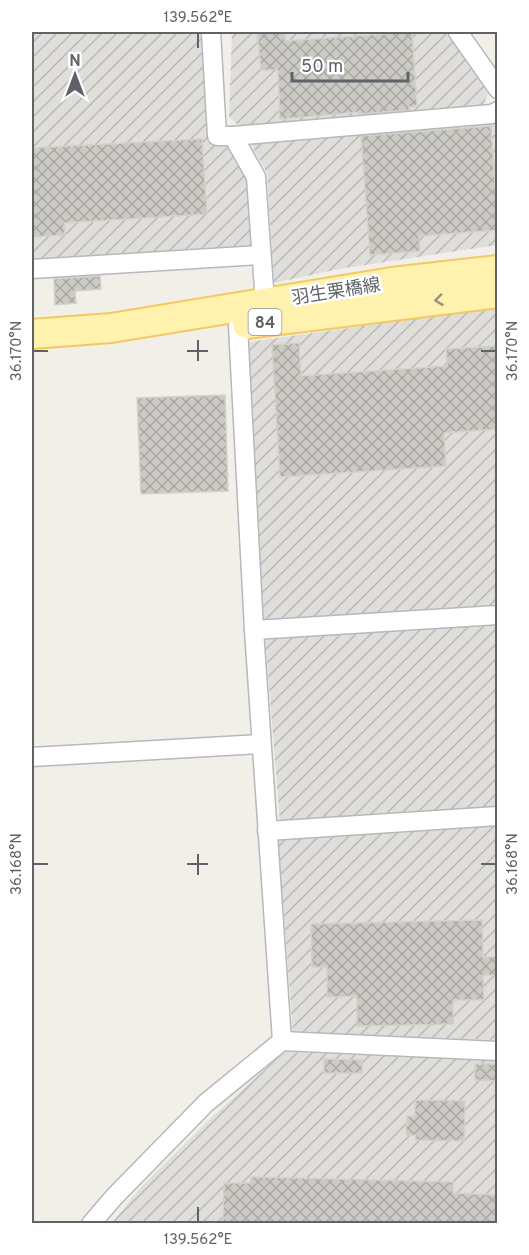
<svg xmlns="http://www.w3.org/2000/svg" width="529" height="1255" font-family="Overpass,'Noto Sans JP',sans-serif">
	<style>
		.industrial { fill: url(#industrial-furrows) }
		.building { fill: url(#building-cross-hatch); stroke: #d6d1c6; stroke-width: 1.5 }
		.lines { fill: none; stroke-linecap: round; stroke-linejoin: round }
		.minor-casing { stroke: #b5b8bc; stroke-width: 21 }
		.primary-casing { stroke: #f2c960; stroke-width: 32 }
		.minor { stroke: #fff; stroke-width: 18 }
		.primary { stroke: #fff2af; stroke-width: 28 }
		.oneway { stroke: #979581 }
		.ticks { fill: none; stroke: #5f6368; stroke-width: 2 }
		.labels { text-anchor: middle; stroke-width: 5; stroke-linejoin: round; paint-order: stroke }
		.shield { fill: #fff; stroke: #8f9295; stroke-width: 1.5 }
		.shield-label { font-size: 16px; font-weight: bold; fill: #5f6368 }
		.street-label { font-size: 18px; fill: #5f6368; stroke: #fff }
		.neatline { fill: none; stroke: #5f6368; stroke-width: 2 }
		.ticks-label { font-size: 15px; text-anchor: middle; fill: #5f6368 }
	</style>
	<defs>
		<pattern id="industrial-furrows" width="10" height="10" patternUnits="userSpaceOnUse" patternTransform="scale(1.5)"><rect width="10" height="10" fill="#e0deda"/><path d="M-1 1l2-2M0 10L10 0M9 11l2-2" fill="none" stroke="#b9b8b5"/></pattern>
		<pattern id="building-cross-hatch" width="8" height="8" patternUnits="userSpaceOnUse" patternTransform="scale(1.5)"><rect width="8" height="8" fill="#cccac5"/><path d="M0 0l8 8M0 8l8-8" fill="none" stroke="#a9a8a4"/></pattern>
	</defs>
	<rect width="100%" height="100%" fill="#f1efe8"/>
	<g class="industrial">
		<path d="M32,32H203L212,144L226,146L247,175L251,247L32,260Z"/>
		<path d="M232,32H447L488,93L483,107L241,128L229,117Z"/>
		<path d="M497,119V245L339,269L274,283L267,173L249,141Z"/>
		<path d="M497,307V609L264,624L248,342Z"/>
		<path d="M497,622V811L280,824L265,635Z"/>
		<path d="M497,823V1040L293,1033L278,837Z"/>
		<path d="M284,1052L497,1060V1223L111,1224L142,1186L210,1119Z"/>
	</g>
	<g class="building">
		<path d="M257,32H285V41L412,32L417,106L409,107V110L359,114V112L280,119L278,70H261Z"/>
		<path d="M491,126L498,230L419,236L420,251L370,255L361,136Z"/>
		<path d="M202,139L207,214L64,223L65,235L32,237V148Z"/>
		<path d="M100,276L101,289L75,291L76,303L55,305L54,279Z"/>
		<path d="M299,343L301,376L447,366L446,349L498,346V429L444,433L446,466L280,477L272,345Z"/>
		<path d="M225,395L228,491L141,494L137,398Z"/>
		<path d="M482,920L483,957H498V975H483L484,1000H453V1024L357,1026V996L327,997V967H312L311,924Z"/>
		<path d="M324,1059L362,1060V1073H324Z"/>
		<path d="M475,1064H498V1081L475,1080Z"/>
		<path d="M415,1100L465,1101L464,1141L415,1140L416,1135H406L407,1116H415Z"/>
		<path d="M251,1177L453,1182V1193L498,1195V1224H223L224,1183H250Z"/>
	</g>
	<g class="lines">
		<defs>
			<g id="minor">
				<path d="M211,32L217,136H233L256,177L265,303"/>
				<path d="M458,32L498,89"/>
				<path d="M233,136L492,114L498,111"/>
				<path d="M32,269L261,255"/>
				<path d="M238,326L254,630L282,1041"/>
				<path d="M254,630L498,615"/>
				<path d="M32,757L261,744"/>
				<path d="M267,831L498,816"/>
				<path d="M91,1224L114,1197L206,1103L282,1041L498,1051"/>
			</g>
			<g id="primary">
				<path d="M247,324L498,293"/>
				<path d="M32,334L111,328L392,282L498,270"/>
			</g>
		</defs>
		<use href="#minor" class="minor-casing"/>
		<use href="#primary" class="primary-casing"/>
		<use href="#minor" class="minor"/>
		<use href="#primary" class="primary"/>
	</g>
	<defs><path id="oneway-chevron" d="M-2-3.5L2.5 0L-2 3.5" fill="none" stroke-width="1.6" stroke-linecap="round" stroke-linejoin="round" transform="scale(1.5)"/></defs>
	<use class="oneway" href="#oneway-chevron" transform="translate(439 300) rotate(173)"/>
	<path class="ticks" d="M198,33V48M198,340V361M33,351H48M187,351H208M481,351H496M198,854V875M33,864H48M187,864H208M481,864H496M198,1207V1222"/>
	<g class="labels">
		<rect class="shield" x="248.5" y="309" width="33" height="26" rx="4.5"/>
		<g class="shield-label">
			<text x="265" y="328">84</text>
		</g>
		<g class="street-label">
			<text transform="translate(336 291) rotate(-9)" y="6">羽生栗橋線</text>
		</g>
	</g>
	<rect width="529" height="1255" fill="none" stroke="#ffffff" stroke-width="66"/>
	<g transform="translate(75 75)" stroke="#ffffff" stroke-width="4.5" paint-order="stroke">
	<path d="M0-4.5L10 22L0 15L-10 22Z" fill="#5f6368"/>
	<text y="-9" font-size="16" font-weight="bold" text-anchor="middle" fill="#5f6368">N</text>
	</g>
	<path d="M292 72v9h116v-9" fill="none" stroke="#5f6368" stroke-width="3"/>
	<text x="301" y="72" font-size="18" fill="#5f6368" stroke="#ffffff" stroke-width="4.5" paint-order="stroke">50 m</text>
	<rect x="33" y="33" width="463" height="1189" class="neatline"/>
	<g class="ticks-label">
		<text x="198" y="22">139.562°E</text>
		<text transform="translate(16 351) rotate(-90)" y="5">36.170°N</text>
		<text transform="translate(512 351) rotate(-90)" y="5">36.170°N</text>
		<text transform="translate(16 864) rotate(-90)" y="5">36.168°N</text>
		<text transform="translate(512 864) rotate(-90)" y="5">36.168°N</text>
		<text x="198" y="1244">139.562°E</text>
	</g>
</svg>
